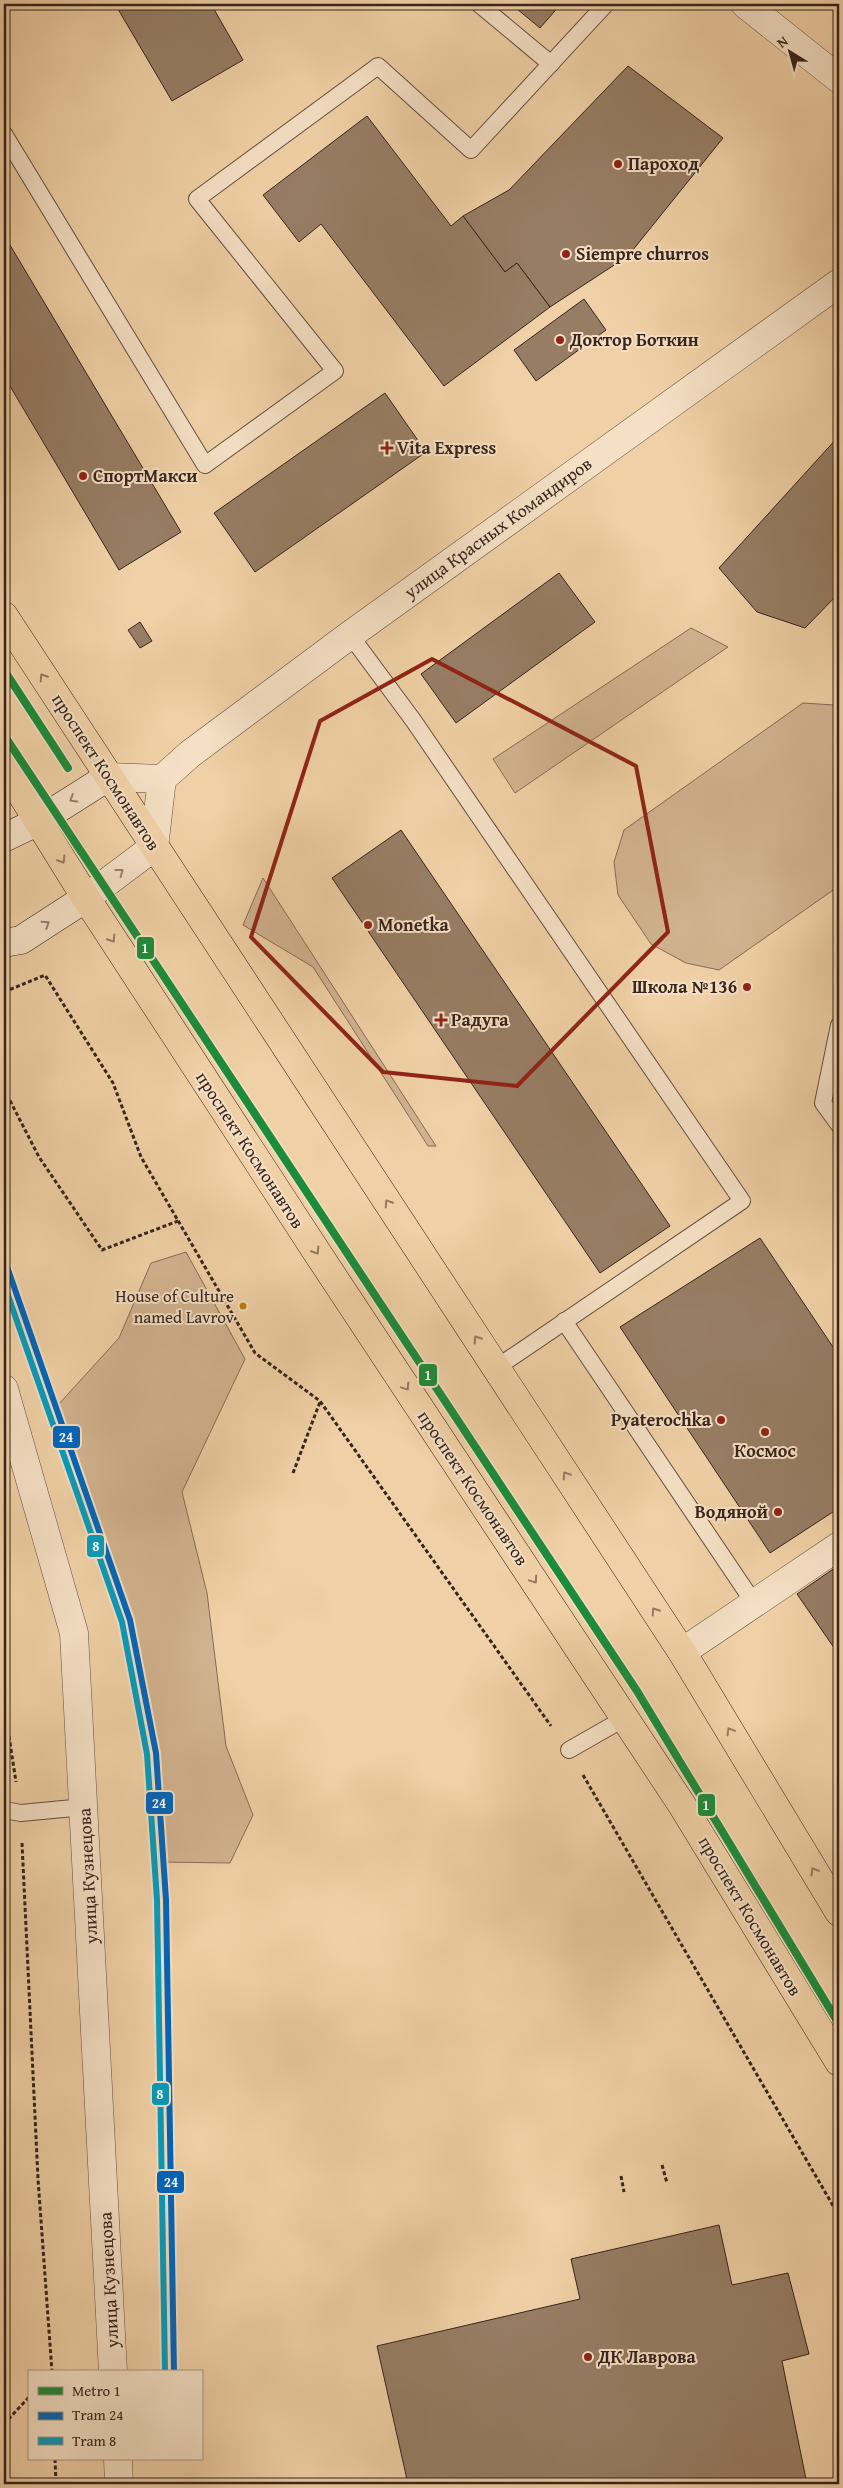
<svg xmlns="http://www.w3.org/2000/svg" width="843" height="2488" font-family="'Gentium Book Plus',serif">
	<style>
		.green { fill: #d1b38f; stroke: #846c56 }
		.building { fill: #977d64; stroke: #37241c }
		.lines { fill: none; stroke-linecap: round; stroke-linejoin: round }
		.service-casing { stroke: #654f3e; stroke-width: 18 }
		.minor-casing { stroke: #654f3e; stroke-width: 29 }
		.tertiary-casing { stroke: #654f3e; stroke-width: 29 }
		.secondary-casing { stroke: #37241c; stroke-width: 29 }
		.primary-casing { stroke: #37241c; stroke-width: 29 }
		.path { stroke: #37241c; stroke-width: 3; stroke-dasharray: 4 2.5; stroke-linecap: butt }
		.service { stroke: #f5e0c5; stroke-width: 16 }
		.minor { stroke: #f5e0c5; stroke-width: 28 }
		.tertiary { stroke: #f5e0c5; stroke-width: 28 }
		.secondary { stroke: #f5e0c5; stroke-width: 28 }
		.primary { stroke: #f0d0a6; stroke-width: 28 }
		.tram-1-casing { stroke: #f5e0c5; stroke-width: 10 }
		.tram-2-casing { stroke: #f5e0c5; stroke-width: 10 }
		.tram-1 { stroke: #0065bd; stroke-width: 6 }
		.tram-2 { stroke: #069cbc; stroke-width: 6 }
		.metro-1-casing { stroke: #f5e0c5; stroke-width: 11 }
		.metro-1 { stroke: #1c8c3a; stroke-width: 8 }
		.oneway { stroke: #947a61 }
		.oneway2 { stroke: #968270 }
		.marked { fill: none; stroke: #8f2418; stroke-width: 4; stroke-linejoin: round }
		.poi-dot { fill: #8f2418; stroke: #f5e0c5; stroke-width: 2 }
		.bus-dot { fill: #bd7f08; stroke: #f5e0c5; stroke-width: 2 }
		.labels { text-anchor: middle; stroke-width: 4; stroke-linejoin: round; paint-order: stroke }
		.bus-label { font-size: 17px; fill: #37241c; stroke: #f5e0c5; text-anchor: end }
		.poi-label { font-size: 18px; font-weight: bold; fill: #37241c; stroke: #f5e0c5; text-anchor: start }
		.street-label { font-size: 18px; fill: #37241c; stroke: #f5e0c5 }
		.line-badge { stroke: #f5e0c5; stroke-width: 2 }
		.badge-label { font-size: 14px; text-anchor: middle; font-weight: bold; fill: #fff }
	</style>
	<rect width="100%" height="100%" fill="#f0d0a6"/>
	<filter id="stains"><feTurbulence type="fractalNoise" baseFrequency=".004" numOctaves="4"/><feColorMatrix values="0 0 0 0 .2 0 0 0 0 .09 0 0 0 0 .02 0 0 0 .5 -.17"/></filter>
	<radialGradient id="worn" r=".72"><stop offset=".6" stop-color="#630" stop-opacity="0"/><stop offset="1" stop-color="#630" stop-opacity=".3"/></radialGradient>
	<g class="green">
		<path d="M691,628L728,647L515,793L493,759Z"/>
		<path d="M803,703L834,705L839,708V886L719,970L686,963L651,944L618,895L614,862L624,830Z"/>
		<path d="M263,878L436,1146H428L313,967L243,925Z"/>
		<path d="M186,1252L245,1359L182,1492L207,1593L226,1746L253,1815L230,1863L161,1862L142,1665L58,1405L119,1338L151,1263Z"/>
	</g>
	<g class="building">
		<path d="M115,4H211L243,60L172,101Z"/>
		<path d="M511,4H561L540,28Z"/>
		<path d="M628,66L723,138L628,256L550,307L517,263L505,272L463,216L509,190Z"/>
		<path d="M367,116L451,226L463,216L505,272L517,263L550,307L444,386L321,224L299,242L263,195Z"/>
		<path d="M4,235L181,532L119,570L4,376Z"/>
		<path d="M584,299L606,330L536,381L514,350Z"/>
		<path d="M385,393L426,452L255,572L214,513Z"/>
		<path d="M838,437L839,593L805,628L757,612L719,568Z"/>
		<path d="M559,573L595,622L456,723L421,674Z"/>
		<path d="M140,622L152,641L140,648L128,630Z"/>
		<path d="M401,830L670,1226L600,1273L332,878Z"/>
		<path d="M760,1238L839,1356V1508L770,1553L620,1327Z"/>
		<path d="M839,1565V1655L797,1594Z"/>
		<path d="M719,2225L732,2285L788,2273L809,2354L782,2361L807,2484H408L377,2346L580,2299L571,2259Z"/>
	</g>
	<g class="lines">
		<defs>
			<g id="service">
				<path d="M479,4L551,64"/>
				<path d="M4,134L205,465L335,371L197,199L378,66L471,150L606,4"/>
				<path d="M350,635L413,720L742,1201L496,1368"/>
				<path d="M839,1025L823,1103L839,1125"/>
				<path d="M564,1321L754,1603"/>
				<path d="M569,1750L625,1718"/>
				<path d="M4,1810L21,1813L84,1807"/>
			</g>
			<g id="minor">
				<path d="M745,4L839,79"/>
				<path d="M4,1389L74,1633L113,2372"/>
				<path d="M682,1652L839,1546"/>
				<path d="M118,2459L119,2484"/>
			</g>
			<g id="tertiary">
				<path d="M108,777L162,779"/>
				<path d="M162,779L190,754L350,635L839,283"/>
				<path d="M154,847L162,779"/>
			</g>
			<g id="secondary">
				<path d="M4,838L37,822L108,777"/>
				<path d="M4,943L21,940L86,898L154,847"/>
			</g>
			<g id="primary">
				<path d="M4,616L682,1652L839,1912"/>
				<path d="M4,766L86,898L320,1257L682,1805L839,2062"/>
			</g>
		</defs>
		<use href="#service" class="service-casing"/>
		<use href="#minor" class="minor-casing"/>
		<use href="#tertiary" class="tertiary-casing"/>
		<use href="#secondary" class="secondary-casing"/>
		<use href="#primary" class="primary-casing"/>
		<g class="path">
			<path d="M4,992L45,975L113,1083L141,1157L255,1353L320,1401L551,1726"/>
			<path d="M4,1089L39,1157L102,1250L178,1221"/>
			<path d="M293,1473L320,1402"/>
			<path d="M4,1704L16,1782"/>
			<path d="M583,1775L839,2216"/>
			<path d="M22,1843L38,2179L52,2372"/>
			<path d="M662,2165L667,2183"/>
			<path d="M621,2176L624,2192"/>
			<path d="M4,2424L29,2397"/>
			<path d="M55,2459L56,2484"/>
		</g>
		<use href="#service" class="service"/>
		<use href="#minor" class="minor"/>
		<use href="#tertiary" class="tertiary"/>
		<use href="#secondary" class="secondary"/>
		<use href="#primary" class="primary"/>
		<defs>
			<path id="tram-1" d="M4,1258L130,1620L156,1753L166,1900L174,2372"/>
			<path id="tram-2" d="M4,1284L122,1622L147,1754L157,1900L165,2372"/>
		</defs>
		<use href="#tram-1" class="tram-1-casing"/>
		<use href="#tram-2" class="tram-2-casing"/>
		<use href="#tram-1" class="tram-1"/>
		<use href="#tram-2" class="tram-2"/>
		<defs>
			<g id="metro-1">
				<path d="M4,670L68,768"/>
				<path d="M4,735L637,1691L839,2024"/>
			</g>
		</defs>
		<use href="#metro-1" class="metro-1-casing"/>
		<use href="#metro-1" class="metro-1"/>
	</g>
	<defs><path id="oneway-chevron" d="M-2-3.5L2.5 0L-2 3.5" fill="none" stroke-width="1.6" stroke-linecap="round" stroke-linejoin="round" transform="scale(1.25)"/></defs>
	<g class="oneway">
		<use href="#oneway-chevron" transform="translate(43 677) rotate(-123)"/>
		<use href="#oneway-chevron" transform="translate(62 860) rotate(58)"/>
		<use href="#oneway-chevron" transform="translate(112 939) rotate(57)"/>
		<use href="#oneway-chevron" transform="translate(388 1203) rotate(-123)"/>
		<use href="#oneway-chevron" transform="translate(316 1251) rotate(57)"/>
		<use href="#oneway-chevron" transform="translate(477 1339) rotate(-123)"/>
		<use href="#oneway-chevron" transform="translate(406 1387) rotate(56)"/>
		<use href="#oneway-chevron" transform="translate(566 1475) rotate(-123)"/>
		<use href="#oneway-chevron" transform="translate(534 1580) rotate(56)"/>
		<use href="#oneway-chevron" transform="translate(655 1611) rotate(-123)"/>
		<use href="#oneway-chevron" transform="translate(730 1731) rotate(-121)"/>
		<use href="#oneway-chevron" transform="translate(814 1871) rotate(-121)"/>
	</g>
	<g class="oneway2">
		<use href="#oneway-chevron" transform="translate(73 799) rotate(148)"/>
		<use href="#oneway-chevron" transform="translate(120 872) rotate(-37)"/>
		<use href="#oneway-chevron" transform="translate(46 924) rotate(-33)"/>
	</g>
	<path class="marked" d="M432,659L636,766L668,932L517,1086L383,1072L251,937L320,721Z"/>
	<g class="poi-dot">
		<circle cx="618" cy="164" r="5"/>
		<circle cx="566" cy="254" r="5"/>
		<circle cx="560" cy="340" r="5"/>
		<path d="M384.5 440.5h5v5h5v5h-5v5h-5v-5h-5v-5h5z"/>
		<circle cx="83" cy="476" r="5"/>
		<circle cx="368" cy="925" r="5"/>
		<circle cx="747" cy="987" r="5"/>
		<path d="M438.5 1012.5h5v5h5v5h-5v5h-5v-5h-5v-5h5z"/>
		<circle cx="721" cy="1420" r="5"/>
		<circle cx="765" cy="1432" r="5"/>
		<circle cx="778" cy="1512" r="5"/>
		<circle cx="588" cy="2357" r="5"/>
	</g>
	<circle class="bus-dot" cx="243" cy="1306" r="4.5"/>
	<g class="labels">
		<g class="bus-label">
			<text x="234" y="1302">House of Culture<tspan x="234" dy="21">named Lavrov</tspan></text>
		</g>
		<g class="poi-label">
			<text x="628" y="170">Пароход</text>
			<text x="576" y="260">Siempre churros</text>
			<text x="570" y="346">Доктор Боткин</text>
			<text x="397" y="454">Vita Express</text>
			<text x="93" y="482">СпортМакси</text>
			<text x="378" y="931">Monetka</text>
			<text x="737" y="993" text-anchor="end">Школа №136</text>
			<text x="451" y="1026">Радуга</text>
			<text x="711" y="1426" text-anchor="end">Pyaterochka</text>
			<text x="765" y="1457" text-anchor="middle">Космос</text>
			<text x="768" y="1518" text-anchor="end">Водяной</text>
			<text x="598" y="2363">ДК Лаврова</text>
		</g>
		<g class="street-label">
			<text transform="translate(498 528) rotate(-36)" y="6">улица Красных Командиров</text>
			<text transform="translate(106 772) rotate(57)" y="6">проспект Космонавтов</text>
			<text transform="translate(250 1150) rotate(57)" y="6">проспект Космонавтов</text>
			<text transform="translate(473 1488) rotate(56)" y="6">проспект Космонавтов</text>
			<text transform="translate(88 1876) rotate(-93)" y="6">улица Кузнецова</text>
			<text transform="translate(750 1916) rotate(59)" y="6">проспект Космонавтов</text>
			<text transform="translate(109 2280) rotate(-93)" y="6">улица Кузнецова</text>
		</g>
	</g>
	<g class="line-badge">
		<rect x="136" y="936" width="19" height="24" rx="5" fill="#1c8c3a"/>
		<rect x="418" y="1363" width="20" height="24" rx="5" fill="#1c8c3a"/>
		<rect x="52" y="1425" width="29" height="24" rx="5" fill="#0065bd"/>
		<rect x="86" y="1534" width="19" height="24" rx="5" fill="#069cbc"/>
		<rect x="145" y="1791" width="29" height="24" rx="5" fill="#0065bd"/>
		<rect x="697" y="1793" width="19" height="24" rx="5" fill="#1c8c3a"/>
		<rect x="151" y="2082" width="19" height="24" rx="5" fill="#069cbc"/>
		<rect x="156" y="2170" width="29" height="24" rx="5" fill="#0065bd"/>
	</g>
	<g class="badge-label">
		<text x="145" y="953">1</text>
		<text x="428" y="1380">1</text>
		<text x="66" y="1442">24</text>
		<text x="96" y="1551">8</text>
		<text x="159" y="1808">24</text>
		<text x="706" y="1810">1</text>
		<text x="160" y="2099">8</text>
		<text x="171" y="2187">24</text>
	</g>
	<rect width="843" height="2488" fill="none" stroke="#f0d0a6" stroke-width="20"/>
	<rect x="5" y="5" width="833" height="2478" fill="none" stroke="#37241c" stroke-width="2.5"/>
	<rect x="10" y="10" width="823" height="2468" fill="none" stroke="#37241c"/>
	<rect x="28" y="2370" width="175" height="90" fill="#f5e0c5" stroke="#a99581"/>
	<rect x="38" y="2387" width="25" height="8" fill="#1c8c3a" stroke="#a99581"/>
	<text x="72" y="2396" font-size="15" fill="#37241c">Metro 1</text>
	<rect x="38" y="2412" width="25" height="8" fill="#0065bd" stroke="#a99581"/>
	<text x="72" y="2420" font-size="15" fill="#37241c">Tram 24</text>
	<rect x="38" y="2437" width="25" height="8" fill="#069cbc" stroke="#a99581"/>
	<text x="72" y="2446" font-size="15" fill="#37241c">Tram 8</text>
	<g transform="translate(790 52) rotate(323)" stroke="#f5e0c5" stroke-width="4" paint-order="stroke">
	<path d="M0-4L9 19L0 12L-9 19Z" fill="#37241c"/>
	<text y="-8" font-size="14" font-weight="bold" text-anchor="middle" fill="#37241c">N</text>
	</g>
	<rect width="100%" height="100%" filter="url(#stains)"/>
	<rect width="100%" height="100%" fill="url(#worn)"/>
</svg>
